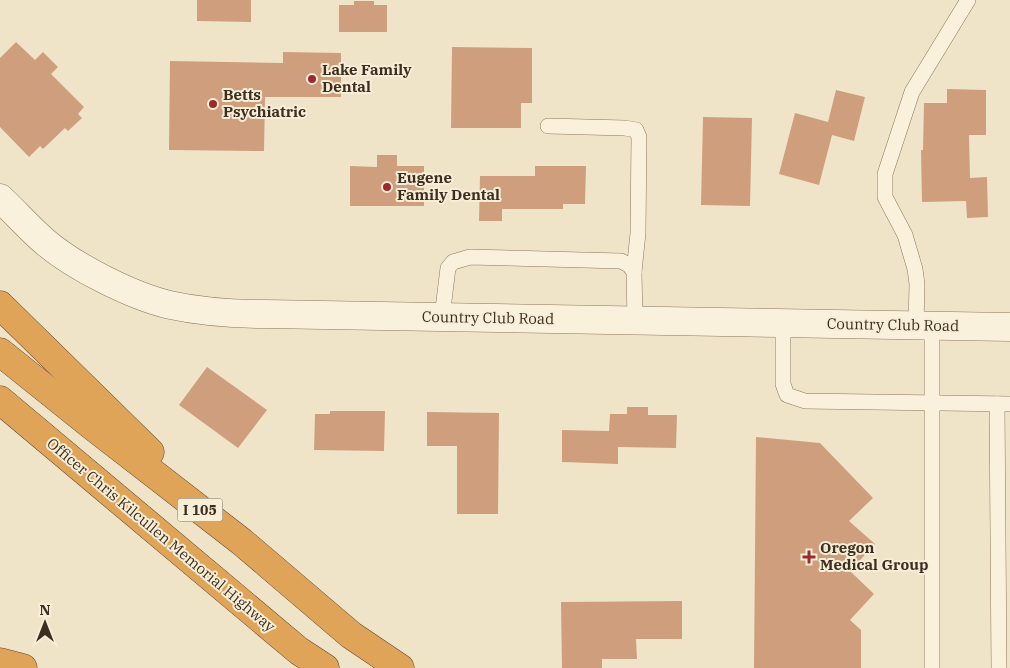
<svg xmlns="http://www.w3.org/2000/svg" width="1010" height="668" font-family="'IBM Plex Serif',serif">
	<style>
		.building { fill: #cf9f7d }
		.lines { fill: none; stroke-linecap: round; stroke-linejoin: round }
		.service-casing { stroke: #8d765c; stroke-width: 16 }
		.tertiary-casing { stroke: #8d765c; stroke-width: 29 }
		.motorway-casing { stroke: #5b4430; stroke-width: 29 }
		.service { stroke: #faf1dc; stroke-width: 15 }
		.tertiary { stroke: #faf1dc; stroke-width: 28 }
		.motorway { stroke: #e0a458; stroke-width: 28 }
		.poi-dot { fill: #9e2a2b; stroke: #f7eed8; stroke-width: 2 }
		.labels { text-anchor: middle; stroke-width: 4; stroke-linejoin: round; paint-order: stroke }
		.shield { fill: #f7eed8; stroke: #756857; stroke-width: 1 }
		.shield-label { font-size: 14px; font-weight: bold; fill: #3d2e20 }
		.poi-label { font-size: 15px; font-weight: bold; fill: #3d2e20; stroke: #f7eed8; text-anchor: start }
		.street-label { font-size: 15px; fill: #3d2e20; stroke: #f7eed8 }
	</style>
	<rect width="100%" height="100%" fill="#f0e4c8"/>
	<g class="building">
		<path d="M197,0H251V22L197,21Z"/>
		<path d="M354,1H374V5H387V32H339V5H354Z"/>
		<path d="M16,42L35,60L43,52L58,67L51,74L84,107L78,114L82,118L68,131L65,128L43,149L40,146L29,157L0,127V58Z"/>
		<path d="M452,47L532,48V103H521V128H451Z"/>
		<path d="M283,52L341,53V97H265L264,151L169,150L170,61L283,63Z"/>
		<path d="M947,89L986,90V135H969L970,178L987,177L988,217L967,218L966,201L922,202L921,150H923L924,103H947Z"/>
		<path d="M836,90L865,97L854,141L832,135L819,185L779,174L795,113L828,122Z"/>
		<path d="M703,117L752,118L750,206L701,205Z"/>
		<path d="M377,155H397V166H424V206H350V166L377,167Z"/>
		<path d="M535,166H586L585,204H563V209H502V221H479L480,176H535Z"/>
		<path d="M207,367L267,410L238,448L179,405Z"/>
		<path d="M627,407H648V415H677L676,448L618,447V464L562,462V430L609,431L610,414H627Z"/>
		<path d="M330,411H385L384,451L314,450L315,414H330Z"/>
		<path d="M427,412L499,413L498,514H457V446H427Z"/>
		<path d="M756,437L820,443L873,498L849,521L875,544L850,571L874,594L850,620L861,630V668H754Z"/>
		<path d="M682,601V639H636L637,659H602V668H562L561,602Z"/>
	</g>
	<g class="lines">
		<defs>
			<g id="service">
				<path d="M548,126L625,128L636,130L639,137L638,233L634,272"/>
				<path d="M442,317L448,268L453,262L470,257L621,261L629,265L634,272L635,320"/>
				<path d="M783,322V384L787,395L805,401L1010,404"/>
				<path d="M916,325L917,284L915,269L905,235L885,197V174L912,92L968,0"/>
				<path d="M997,404L999,668"/>
				<path d="M932,668V325"/>
			</g>
			<path id="tertiary" d="M0,198C15,212 29,228 44,241C74,267 132,296 170,305C202,312 234,314 266,314L1010,327"/>
			<g id="motorway">
				<path d="M0,305L150,452"/>
				<path d="M0,352L91,425L242,542L351,635L400,668"/>
				<path d="M0,400L299,651L325,668"/>
				<path d="M0,662L23,668"/>
			</g>
		</defs>
		<use href="#service" class="service-casing"/>
		<use href="#tertiary" class="tertiary-casing"/>
		<use href="#motorway" class="motorway-casing"/>
		<use href="#service" class="service"/>
		<use href="#tertiary" class="tertiary"/>
		<use href="#motorway" class="motorway"/>
	</g>
	<g class="poi-dot">
		<circle cx="312" cy="79" r="5"/>
		<circle cx="213" cy="104" r="5"/>
		<circle cx="387" cy="187" r="5"/>
		<path d="M806.5 549.5h5v5h5v5h-5v5h-5v-5h-5v-5h5z"/>
	</g>
	<g class="labels">
		<rect class="shield" x="177.5" y="498.5" width="45" height="23" rx="4"/>
		<g class="shield-label">
			<text x="200" y="515">I 105</text>
		</g>
		<g class="poi-label">
			<text x="322" y="75">Lake Family<tspan x="322" dy="17">Dental</tspan></text>
			<text x="223" y="100">Betts<tspan x="223" dy="17">Psychiatric</tspan></text>
			<text x="397" y="183">Eugene<tspan x="397" dy="17">Family Dental</tspan></text>
			<text x="820" y="553">Oregon<tspan x="820" dy="17">Medical Group</tspan></text>
		</g>
		<g class="street-label">
			<text transform="translate(488 318) rotate(1)" y="5">Country Club Road</text>
			<text transform="translate(893 325) rotate(1)" y="5">Country Club Road</text>
			<text transform="translate(161 535) rotate(40)" y="5">Officer Chris Kilcullen Memorial Highway</text>
		</g>
	</g>
	<g transform="translate(45 623)" stroke="#f7eed8" stroke-width="4" paint-order="stroke">
	<path d="M0-4L9 19L0 12L-9 19Z" fill="#3d2e20"/>
	<text y="-8" font-size="14" font-weight="bold" text-anchor="middle" fill="#3d2e20">N</text>
	</g>
</svg>
